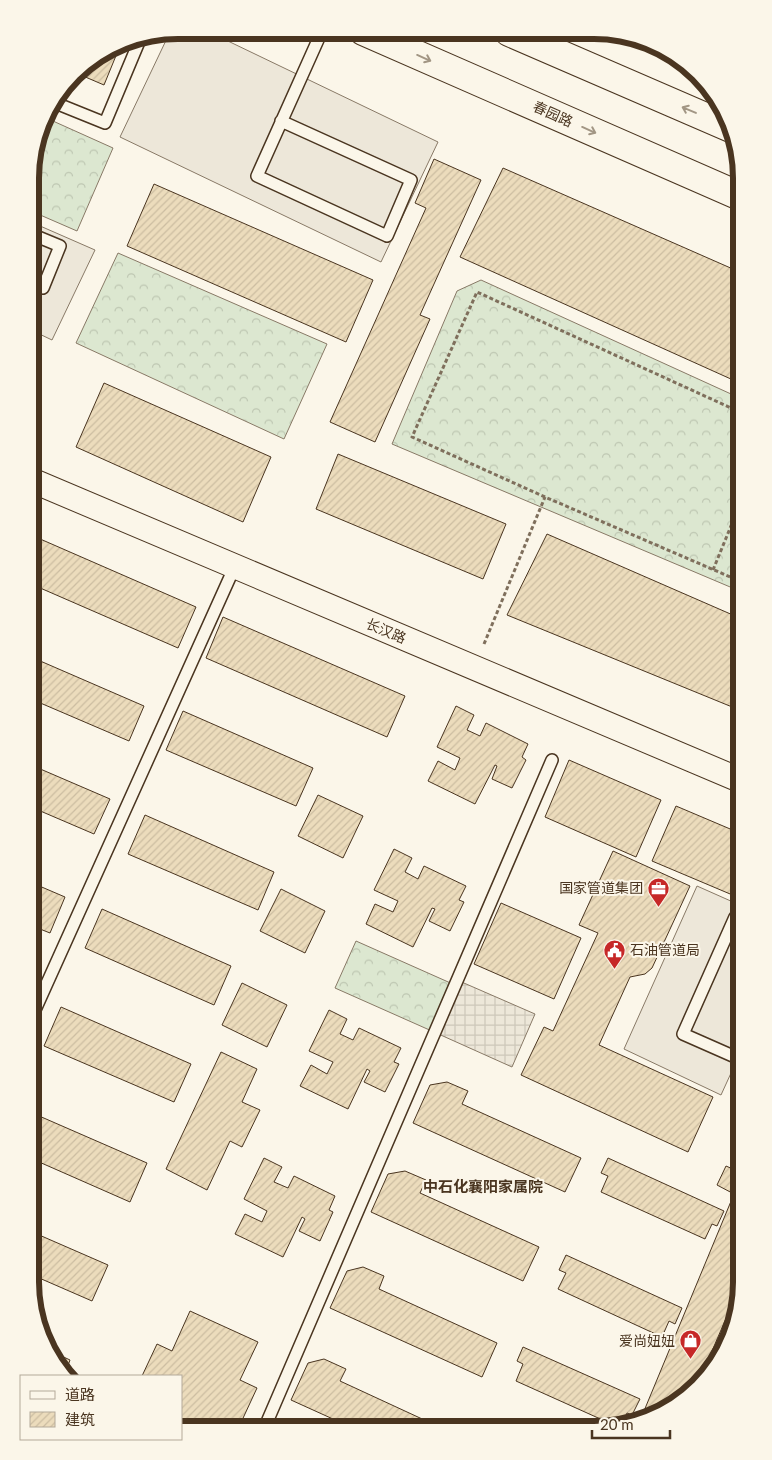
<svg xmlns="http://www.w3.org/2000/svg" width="772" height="1460" font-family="Lato,'Noto Sans SC',sans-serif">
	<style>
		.forest { fill: url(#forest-crowns); stroke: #887966 }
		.parking { fill: #ede7d9; stroke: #887966 }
		.plaza { fill: url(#plaza-grid); stroke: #887966 }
		.building { fill: url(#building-hatch); stroke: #4a3520 }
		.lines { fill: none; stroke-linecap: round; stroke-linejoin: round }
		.lane-casing { stroke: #4a3520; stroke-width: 14 }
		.street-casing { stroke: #4a3520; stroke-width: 26 }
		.primary-casing { stroke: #4a3520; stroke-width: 30 }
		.path { stroke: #7f6f5c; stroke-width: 3; stroke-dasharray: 4 2.5; stroke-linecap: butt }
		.lane { stroke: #fbf6e9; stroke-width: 11 }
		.street { stroke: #fbf6e9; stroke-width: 24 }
		.primary { stroke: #fbf6e9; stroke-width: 28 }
		.oneway { stroke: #a29684 }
		.labels { text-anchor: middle; stroke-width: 4; stroke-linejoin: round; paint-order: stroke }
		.street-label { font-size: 14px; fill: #4a3520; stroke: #fbf6e9 }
		.poi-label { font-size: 14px; fill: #4a3520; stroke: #fbf6e9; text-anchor: end }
		.neighbourhood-label { font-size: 15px; font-weight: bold; fill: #4a3520; stroke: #fbf6e9 }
		.rim { fill: none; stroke: #4a3520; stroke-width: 6 }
	</style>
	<defs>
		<pattern id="forest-crowns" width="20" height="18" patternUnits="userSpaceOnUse" patternTransform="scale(1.25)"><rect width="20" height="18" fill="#dce7d0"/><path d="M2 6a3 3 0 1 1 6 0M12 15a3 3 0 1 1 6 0" fill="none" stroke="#bec7b2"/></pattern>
		<pattern id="plaza-grid" width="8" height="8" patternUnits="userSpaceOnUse" patternTransform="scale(1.25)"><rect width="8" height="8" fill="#ede7d9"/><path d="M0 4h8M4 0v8" fill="none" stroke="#cdc7ba"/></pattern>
		<pattern id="building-hatch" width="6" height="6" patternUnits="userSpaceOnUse" patternTransform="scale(1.25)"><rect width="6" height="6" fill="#ecdcbc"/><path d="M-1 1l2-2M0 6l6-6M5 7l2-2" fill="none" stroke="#ccbda1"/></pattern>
	</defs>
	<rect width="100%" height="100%" fill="#fbf6e9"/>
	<g class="forest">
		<path d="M44,117L113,148L77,231L31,211V159Z"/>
		<path d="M118,253L327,344L284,439L76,343Z"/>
		<path d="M481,280L742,399V592L392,444L457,291Z"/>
		<path d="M356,941L455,985L434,1032L335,988Z"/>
	</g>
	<g class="parking">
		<path d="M178,30H205L438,142L381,262L120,137L170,32Z"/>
		<path d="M31,222L95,250L52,340L31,330Z"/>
		<path d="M697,886L742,906V1049L721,1095L624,1049Z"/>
	</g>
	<path class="plaza" d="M457,980L535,1014L512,1067L434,1032Z"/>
	<g class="building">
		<path d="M122,41L104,85L76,73L80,67Z"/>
		<path d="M434,159L481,180L420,315L430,319L375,442L330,422L426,208L415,203Z"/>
		<path d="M503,168L742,273V384L460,257Z"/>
		<path d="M154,184L373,280L346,342L127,246Z"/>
		<path d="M104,383L271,457L243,522L76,447Z"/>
		<path d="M338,454L506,524L483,579L316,509Z"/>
		<path d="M547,534L742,619V711L507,615Z"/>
		<path d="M31,535L196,607L178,648L31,584Z"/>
		<path d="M223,617L405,696L387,737L206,658Z"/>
		<path d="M31,657L144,706L129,741L31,699Z"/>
		<path d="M456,706L474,715L467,730L480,736L486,723L528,744L522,757L526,760L512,788L492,779L497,766L495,765L475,804L428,781L438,761L455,770L460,758L437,747Z"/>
		<path d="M183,711L313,768L296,806L166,750Z"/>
		<path d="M569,760L661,800L636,857L545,817Z"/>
		<path d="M31,765L110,799L94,834L31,807Z"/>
		<path d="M318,795L363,816L343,858L298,836Z"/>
		<path d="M676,806L742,834V899L652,861Z"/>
		<path d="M145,815L274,872L258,910L128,854Z"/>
		<path d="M394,849L412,858L405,872L418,879L424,866L466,886L459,900L464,902L450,931L429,921L435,909L432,908L413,947L366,924L375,904L393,912L398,901L374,890Z"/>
		<path d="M613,851L690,886L652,968L645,974L630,977L599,1045L713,1097L688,1152L521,1075L544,1027L553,1031L598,933L579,925Z"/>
		<path d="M30,882L65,897L50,933L30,925Z"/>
		<path d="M281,889L325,911L305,953L260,931Z"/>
		<path d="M501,903L581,938L554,999L474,964Z"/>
		<path d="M102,909L231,966L214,1005L85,948Z"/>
		<path d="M242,983L287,1005L267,1047L222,1025Z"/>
		<path d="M61,1007L191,1064L174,1102L44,1046Z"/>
		<path d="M329,1010L347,1019L340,1034L353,1040L359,1028L401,1048L394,1062L399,1064L385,1092L364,1082L370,1071L367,1069L348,1109L300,1086L311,1065L327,1074L333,1062L309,1051Z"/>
		<path d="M221,1052L257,1069L242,1102L260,1110L242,1147L230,1141L207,1190L166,1169Z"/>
		<path d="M447,1082L468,1091L462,1104L581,1158L565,1192L413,1123L430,1085Z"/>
		<path d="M30,1112L147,1163L130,1202L30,1158Z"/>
		<path d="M264,1158L282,1167L274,1182L288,1188L294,1176L335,1196L329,1210L333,1212L320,1241L299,1231L305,1219L302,1217L283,1257L235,1234L245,1214L262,1222L267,1211L244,1199Z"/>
		<path d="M608,1158L724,1211L717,1226L712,1224L705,1239L601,1192L608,1176L601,1173Z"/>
		<path d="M726,1166L742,1173V1281L697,1386L677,1405L639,1423L734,1194L717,1185Z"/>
		<path d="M405,1171L426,1180L420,1193L539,1247L523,1281L371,1212L388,1174Z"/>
		<path d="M30,1231L108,1265L92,1301L30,1274Z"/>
		<path d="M566,1255L682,1308L675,1324L669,1321L662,1337L558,1289L566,1273L559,1270Z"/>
		<path d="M363,1267L384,1276L379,1289L497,1343L482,1377L330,1308L347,1271Z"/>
		<path d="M190,1311L258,1342L240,1380L257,1388L238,1429H181V1376H142L157,1344L172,1351Z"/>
		<path d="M523,1347L640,1399L632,1415L627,1413L621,1426H616L516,1381L523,1364L517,1361Z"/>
		<path d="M53,1352L70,1360L66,1371Z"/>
		<path d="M324,1359L346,1369L340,1381L446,1430L355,1429L291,1400L308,1363Z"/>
	</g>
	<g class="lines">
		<defs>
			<g id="lane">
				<path d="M53,102L105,123L141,37"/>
				<path d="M281,121L411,180L387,236L257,176L322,31"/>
				<path d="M31,283L43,288L60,246L31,234"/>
				<path d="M735,917L683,1034L742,1060"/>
				<path d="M30,1021L235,566"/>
				<path d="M264,1429L552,760"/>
			</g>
			<path id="street" d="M31,480L742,781"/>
			<g id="primary">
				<path d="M363,31L742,197"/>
				<path d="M509,32L733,129"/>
			</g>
		</defs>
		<use href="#lane" class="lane-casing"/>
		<use href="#street" class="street-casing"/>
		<use href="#primary" class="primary-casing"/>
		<g class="path">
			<path d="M713,570L742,499"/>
			<path d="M742,582L545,497L412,437L477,292L742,413"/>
			<path d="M484,644L545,497"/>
			<path d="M715,1366L737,1313"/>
		</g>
		<use href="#lane" class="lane"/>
		<use href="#street" class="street"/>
		<use href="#primary" class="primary"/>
	</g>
	<defs><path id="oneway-shaft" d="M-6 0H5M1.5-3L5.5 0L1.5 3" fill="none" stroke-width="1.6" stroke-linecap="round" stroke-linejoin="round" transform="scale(1.25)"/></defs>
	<g class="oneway">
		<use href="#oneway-shaft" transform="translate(424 58) rotate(24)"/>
		<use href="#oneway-shaft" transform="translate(689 110) rotate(-157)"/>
		<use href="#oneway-shaft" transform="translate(589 130) rotate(24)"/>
	</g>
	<defs>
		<symbol id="office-pin" viewBox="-11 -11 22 30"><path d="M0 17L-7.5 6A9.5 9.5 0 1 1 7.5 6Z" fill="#c62828" stroke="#fbf6e9"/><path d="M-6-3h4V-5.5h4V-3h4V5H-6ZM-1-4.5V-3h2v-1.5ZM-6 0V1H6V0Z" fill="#fff"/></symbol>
		<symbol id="civic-pin" viewBox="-11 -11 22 30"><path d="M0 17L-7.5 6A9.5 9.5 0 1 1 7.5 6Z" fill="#c62828" stroke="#fbf6e9"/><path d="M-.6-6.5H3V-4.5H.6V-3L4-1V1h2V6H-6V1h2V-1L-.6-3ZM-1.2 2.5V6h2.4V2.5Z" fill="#fff"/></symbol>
		<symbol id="shop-pin" viewBox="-11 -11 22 30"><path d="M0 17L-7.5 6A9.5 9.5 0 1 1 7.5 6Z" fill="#c62828" stroke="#fbf6e9"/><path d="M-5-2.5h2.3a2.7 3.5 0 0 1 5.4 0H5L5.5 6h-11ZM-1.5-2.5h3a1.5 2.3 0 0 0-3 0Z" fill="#fff"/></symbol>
	</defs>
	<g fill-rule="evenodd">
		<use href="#office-pin" x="646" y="876" width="25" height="34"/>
		<use href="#civic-pin" x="602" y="938" width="25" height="34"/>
		<use href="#shop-pin" x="678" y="1328" width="25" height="34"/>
	</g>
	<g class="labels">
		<g class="street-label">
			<text transform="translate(553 114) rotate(24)" y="5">春园路</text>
			<text transform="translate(386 631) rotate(23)" y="5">长汉路</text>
		</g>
		<g class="poi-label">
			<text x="643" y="893">国家管道集团</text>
			<text x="630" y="955" text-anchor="start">石油管道局</text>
			<text x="675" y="1346">爱尚妞妞</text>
		</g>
		<g class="neighbourhood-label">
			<text x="483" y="1192">中石化襄阳家属院</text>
		</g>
	</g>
	<path d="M0 0H772V1460H0ZM178 39H594A139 139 0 0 1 733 178V1282A139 139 0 0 1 594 1421H178A139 139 0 0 1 39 1282V178A139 139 0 0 1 178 39Z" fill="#fbf6e9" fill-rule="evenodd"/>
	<path class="rim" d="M178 39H594A139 139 0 0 1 733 178V1282A139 139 0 0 1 594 1421H178A139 139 0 0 1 39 1282V178A139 139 0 0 1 178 39Z"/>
	<rect x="20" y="1375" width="162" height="65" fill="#fbf6e9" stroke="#b4a999"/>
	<rect x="30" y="1391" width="25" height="8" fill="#fbf6e9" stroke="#b4a999"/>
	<text x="65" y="1400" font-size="15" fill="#4a3520">道路</text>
	<rect x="30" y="1412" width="25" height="15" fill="url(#building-hatch)" stroke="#b4a999"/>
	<text x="65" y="1425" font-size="15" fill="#4a3520">建筑</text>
	<path d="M592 1430v8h78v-8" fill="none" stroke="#4a3520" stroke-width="2.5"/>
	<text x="600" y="1430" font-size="15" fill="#4a3520" stroke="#fbf6e9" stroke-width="4" paint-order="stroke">20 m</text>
</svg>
